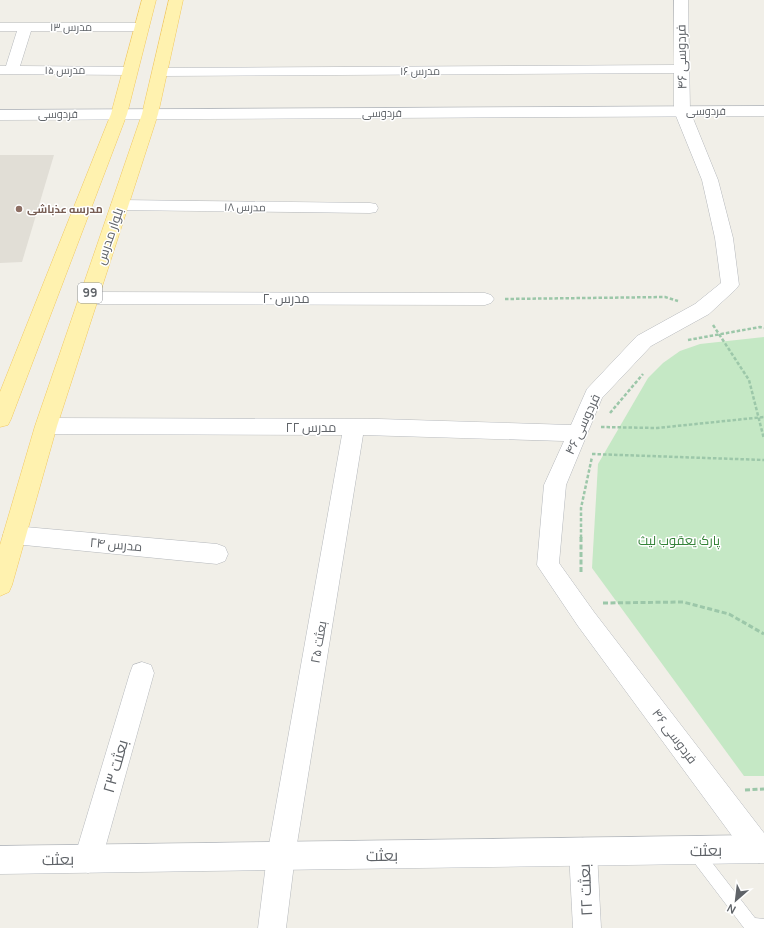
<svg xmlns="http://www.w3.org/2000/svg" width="764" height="928" font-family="Manrope,Cairo,sans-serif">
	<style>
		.education { fill: #e1ded6 }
		.green { fill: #c5e8c5 }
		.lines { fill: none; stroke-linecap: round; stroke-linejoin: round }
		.lane-casing { stroke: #b5b8bc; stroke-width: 1 }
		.street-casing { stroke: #b5b8bc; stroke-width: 1 }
		.secondary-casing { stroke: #b6babf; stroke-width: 1 }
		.primary-casing { stroke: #f2c960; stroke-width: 1 }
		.path-far1 { stroke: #9cc7a9; stroke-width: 2.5; stroke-dasharray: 3.5 2; stroke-linecap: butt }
		.path { stroke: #9cc7a9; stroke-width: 3; stroke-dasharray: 5 2.5; stroke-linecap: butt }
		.lane { fill: #fff; fill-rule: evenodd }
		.street { fill: #fff; fill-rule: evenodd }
		.secondary { fill: #fff; fill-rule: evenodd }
		.primary { fill: #fff2af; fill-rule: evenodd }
		.education-dot { fill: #8d6e63; stroke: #fff; stroke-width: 1.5 }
		.labels { text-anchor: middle; stroke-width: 3; stroke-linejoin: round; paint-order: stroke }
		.far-street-label { font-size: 11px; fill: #5f6368; stroke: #fff }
		.far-education-label { font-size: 11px; font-weight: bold; fill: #785e54; stroke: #fff; text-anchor: start }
		.shield { fill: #fff; stroke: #8f9295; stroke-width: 1 }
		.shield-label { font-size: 12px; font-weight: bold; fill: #5f6368 }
		.street-label { font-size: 13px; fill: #5f6368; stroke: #fff }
		.park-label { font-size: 13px; fill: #348238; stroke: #fff }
		.near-street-label { font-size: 16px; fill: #5f6368; stroke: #fff }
	</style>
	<rect width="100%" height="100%" fill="#f1efe8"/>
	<path class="education" d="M0,155H54L22,262L0,263Z"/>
	<path class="green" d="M764,337V776H744L592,568L598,464L648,378L663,363L680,351L700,344Z"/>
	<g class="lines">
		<defs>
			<path id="lane" d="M695,845L700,847L755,918L764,919V928H744L690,857L688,852L690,847Z"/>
			<g id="street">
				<path d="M674,0H688L690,111L718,180L733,238L739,285L736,289L709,314L651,346L602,398L566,485L559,563L594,612L764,833V861L759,863L749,859L578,626L537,565L544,485L564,441L363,435L295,856L286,928H258L267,856L342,435L46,434L39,432L36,426L39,420L46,418L379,419L571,425L587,389L637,336L695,304L721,283L715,238L702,180L674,111V73L160,76L155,75L153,72L155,69L160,68L674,65Z"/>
				<path d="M0,23H142L147,24L149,27L147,30L142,31H31L20,66L130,67L135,68L137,71L135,74L130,75L0,74V66H6L17,31H0Z"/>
				<path d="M119,200L370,203L376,204L378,208L376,212L370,213L119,210L113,209L111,205L113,201Z"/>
				<path d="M88,292L485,293L491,295L494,299L491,303L485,305L88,304L82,302L79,298L82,294Z"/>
				<path d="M14,526L217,544L225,547L228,554L225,561L217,564L14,544L6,542L3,535L6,528Z"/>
				<path d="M142,662L151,665L154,673L102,859L98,869L88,873L78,869L74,859L130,673L133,665Z"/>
				<path d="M583,838L593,842L597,852L601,928H573L569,852L573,842Z"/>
			</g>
			<g id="secondary">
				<path d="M764,106V116L0,120V110Z"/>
				<path d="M764,835V863L0,874V846Z"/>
			</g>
			<g id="primary">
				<path d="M142,0H156L127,114L11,419L8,425L0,427V392L111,114Z"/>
				<path d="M169,0H183L158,114L57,426L12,585L9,592L0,596V545L35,426L142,114Z"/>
			</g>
		</defs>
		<use href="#lane" class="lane-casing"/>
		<use href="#street" class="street-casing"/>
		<use href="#secondary" class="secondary-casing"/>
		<use href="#primary" class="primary-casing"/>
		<g class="path-far1">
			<path d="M505,299L665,297L678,301"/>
			<path d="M713,325L749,380L764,439"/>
			<path d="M688,340L760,327L764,328"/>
			<path d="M610,413L643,374"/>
			<path d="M601,427L657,428L764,417"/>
			<path d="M592,454L764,460"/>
			<path d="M581,538V508L592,457"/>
		</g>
		<g class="path">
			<path d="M581,537V572"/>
			<path d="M603,603L683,602L729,614L764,634"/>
			<path d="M745,790L764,789"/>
		</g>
		<use href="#lane" class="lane"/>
		<use href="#street" class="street"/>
		<use href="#secondary" class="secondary"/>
		<use href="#primary" class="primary"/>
	</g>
	<circle class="education-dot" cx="19" cy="209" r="4"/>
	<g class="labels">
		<g class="far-street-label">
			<text x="71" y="31">مدرس ۱۳</text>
			<text x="65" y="74">مدرس ۱۵</text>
			<text x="420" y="75">مدرس ۱۶</text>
			<text x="706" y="115">فردوسی</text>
			<text x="382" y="117">فردوسی</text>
			<text x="58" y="118">فردوسی</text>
			<text transform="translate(245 207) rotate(1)" y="4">مدرس ۱۸</text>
		</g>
		<g class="far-education-label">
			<text x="27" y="213">مدرسه عذباشی</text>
		</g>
		<rect class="shield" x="78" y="283" width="24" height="20" rx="3"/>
		<g class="shield-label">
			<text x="90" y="297">99</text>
		</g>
		<g class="street-label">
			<text transform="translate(681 57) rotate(-91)" y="5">فردوسی ۴۶</text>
			<text transform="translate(109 236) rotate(-71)" y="5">بلوار مدرس</text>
			<text x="286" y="303">مدرس ۲۰</text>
			<text transform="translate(582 424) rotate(-65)" y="5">فردوسی ۴۶</text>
			<text x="311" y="432">مدرس ۲۲</text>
			<text transform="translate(116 544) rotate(5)" y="5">مدرس ۲۴</text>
			<text transform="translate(318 642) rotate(-80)" y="5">بعثت ۲۵</text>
			<text transform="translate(675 736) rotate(53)" y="5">فردوسی ۴۶</text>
		</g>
		<g class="park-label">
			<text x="679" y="545">پارک یعقوب لیث</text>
		</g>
		<g class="near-street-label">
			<text transform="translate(115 766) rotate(-74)" y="6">بعثت ۲۳</text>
			<text transform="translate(706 850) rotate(-1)" y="6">بعثت</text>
			<text transform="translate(382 855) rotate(-1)" y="6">بعثت</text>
			<text transform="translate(58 859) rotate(-1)" y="6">بعثت</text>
			<text transform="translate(585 890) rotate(-93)" y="6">بعثت ۲۲</text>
		</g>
	</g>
	<g transform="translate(736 900) rotate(208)" stroke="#ffffff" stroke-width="3" paint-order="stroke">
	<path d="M0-3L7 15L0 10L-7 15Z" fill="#5f6368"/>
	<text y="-6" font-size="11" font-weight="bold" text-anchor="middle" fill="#5f6368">N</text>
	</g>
</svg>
